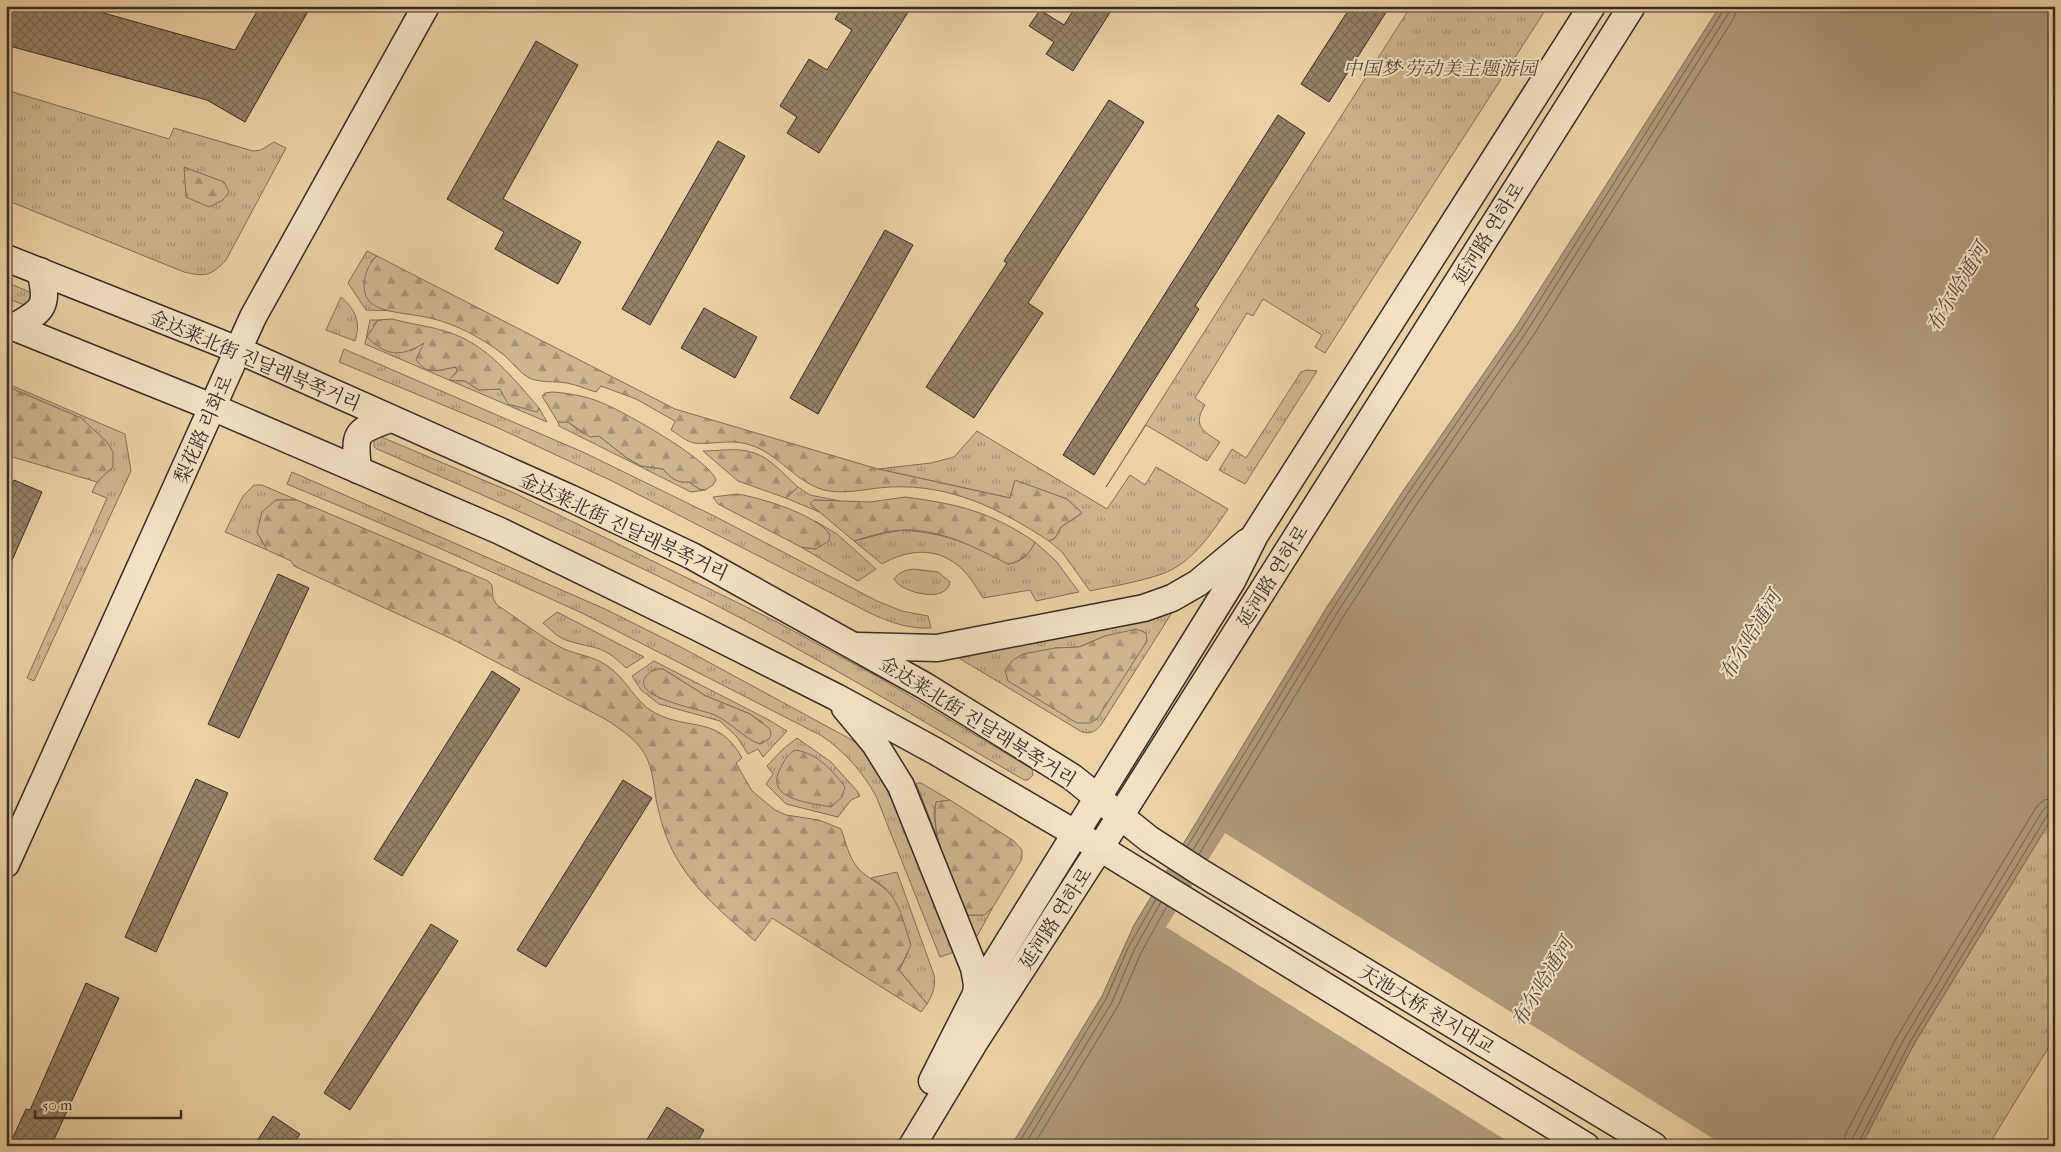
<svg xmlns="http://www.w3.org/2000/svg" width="2061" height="1152" font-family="'IM FELL French Canon','Noto Serif SC','Noto Serif KR',serif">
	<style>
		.grass { fill: url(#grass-tufts); stroke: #82705a; fill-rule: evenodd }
		.forest { fill: url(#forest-firs); stroke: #82705a }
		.water { fill: #ae9979; stroke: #7f6d58 }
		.pier { fill: #ebd1a3 }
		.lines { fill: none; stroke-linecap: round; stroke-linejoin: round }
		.shore { stroke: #736250; stroke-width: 1 }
		.building { fill: url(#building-cross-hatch); stroke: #382c27 }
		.secondary-casing { stroke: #382c27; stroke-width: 29 }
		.secondary { stroke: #f2e1c3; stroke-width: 26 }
		.labels { text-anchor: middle; stroke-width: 4; stroke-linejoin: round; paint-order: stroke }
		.park-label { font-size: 19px; font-style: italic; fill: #56473c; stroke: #f2e1c3 }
		.street-label { font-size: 19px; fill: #382c27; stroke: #f2e1c3 }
		.water-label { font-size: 20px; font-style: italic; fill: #56473c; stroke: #f2e1c3 }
	</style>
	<defs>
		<pattern id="grass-tufts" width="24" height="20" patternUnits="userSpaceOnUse" patternTransform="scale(1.25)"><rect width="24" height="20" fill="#cdb58e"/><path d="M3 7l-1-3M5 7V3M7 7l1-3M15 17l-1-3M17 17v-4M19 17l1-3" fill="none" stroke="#a79374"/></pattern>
		<pattern id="forest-firs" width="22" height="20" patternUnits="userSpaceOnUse" patternTransform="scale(1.25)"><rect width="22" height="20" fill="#cdb58e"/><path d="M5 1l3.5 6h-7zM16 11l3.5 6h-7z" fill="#a79374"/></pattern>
		<pattern id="building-cross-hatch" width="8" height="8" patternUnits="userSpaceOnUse" patternTransform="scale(1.25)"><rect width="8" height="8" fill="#958267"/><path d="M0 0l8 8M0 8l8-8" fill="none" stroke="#7b6b55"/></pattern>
	</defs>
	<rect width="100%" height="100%" fill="#ebd1a3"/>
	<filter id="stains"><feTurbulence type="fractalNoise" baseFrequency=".004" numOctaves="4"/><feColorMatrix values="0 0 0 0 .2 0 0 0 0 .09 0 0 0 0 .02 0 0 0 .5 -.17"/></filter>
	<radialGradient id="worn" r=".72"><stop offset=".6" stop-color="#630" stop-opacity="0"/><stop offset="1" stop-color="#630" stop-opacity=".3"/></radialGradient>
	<g class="grass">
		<path d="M1411,6H1548L1325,353L1315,347L1322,335L1263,299L1253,316L1247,313L1195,398L1205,405C1192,426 1203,431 1220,442L1207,461L1146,425L1106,487Z"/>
		<path d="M6,90L169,139L174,128L253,151L261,150L274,142L286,148L226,260C211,276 205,277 184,272L6,200Z"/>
		<path d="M367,251L377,256L371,261L384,309L396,311L366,310L348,283Z"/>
		<path d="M6,282L32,293L35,297L27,306L6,298Z"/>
		<path d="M341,297C356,310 361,322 355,341L326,330Z"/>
		<path d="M370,320H378L373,325L411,351L425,342L430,371L456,367L457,371L450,380L465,381L479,390L500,389L537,412L539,408L547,422L365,344Z"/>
		<path d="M344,349L585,453L716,517L877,601L902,611L928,616L931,628C909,629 892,623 872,614L612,481L496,427L339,362Z"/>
		<path d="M1307,370L1317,371L1245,484L1219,470L1232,449L1246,458L1301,372Z"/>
		<path d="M6,383L125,434L131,471L34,681L27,678L107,498L92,492L97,482L112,467L81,418L6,386Z"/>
		<path d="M558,422H568L582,433L599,436L627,458L641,466L663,469C671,478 676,483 689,482L699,489L705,490L691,492L559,426Z"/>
		<path d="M977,431L1107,509L1130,475L1145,485L1156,467L1228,509C1211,534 1192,563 1162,574C1139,582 1113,586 1090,591L1062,552L1049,541L1055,538L1061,527L1082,513L1067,499L1015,481L1010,498L878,469L931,463L954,457Z"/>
		<path d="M379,436L514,493L775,621L878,677L1032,769L1033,775L1028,780H1024C919,719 814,655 706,600C598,545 488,497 377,449L374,447V442Z"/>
		<path d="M292,472L605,609L679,646L852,740L862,748L890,791L954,952L940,957L876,796C862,771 845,752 822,736L584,614L437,547L287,484Z"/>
		<path d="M254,485H262L297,500H276L257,532L267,550L225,532L243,496Z"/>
		<path d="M798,487L810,495L840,501L814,500L810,504L819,512L786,498Z"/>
		<path d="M815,521L837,534L876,569L858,581L801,547L816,549L824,527Z"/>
		<path d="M903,530C949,534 968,543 1008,564C1021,562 1030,554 1035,542L1056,561L1079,592L1036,601L1030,590L983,598C977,589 971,577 962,569C938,546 908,549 882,564L854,541L885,533Z"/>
		<path d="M914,569L938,572L950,582C947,604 901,593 894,579C899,572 905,570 914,569Z"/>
		<path d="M1173,611L1101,725C1095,732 1091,734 1082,732L957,657ZM1105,636L1147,641L1140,650L1055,648L1079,647Z"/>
		<path d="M557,612L644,657L626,668C601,643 595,650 566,640C557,637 550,629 543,623Z"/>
		<path d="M654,661L769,720L787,731L763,757L758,749L748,754L737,737L720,721L659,704L641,690L632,676ZM663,669L706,696L750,714L762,722L769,739L760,744C746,739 738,728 725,720C707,709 679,704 659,698Z"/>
		<path d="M797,738L831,762L857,791L860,796L851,800L838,817L786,804L766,784L773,774L767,766L783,749Z"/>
		<path d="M916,783H921L950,800L936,802L934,813L937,837Z"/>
		<path d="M2055,813V1037L1988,1146H1861L1914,1044Z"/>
		<path d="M897,872L934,975C936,986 933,994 927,1004L899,970L908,953L892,896L884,887L871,878Z"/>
		<path d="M993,907L975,940L968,915H984Z"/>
	</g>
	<g class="forest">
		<path d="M184,167L224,182L229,192L223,200L209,207L186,197Z"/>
		<path d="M377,256L675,409L878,469L1010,498L1015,480L1067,499L1082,513L1061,527L1055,538L1049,541C1000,509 951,484 890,487C870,488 849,494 829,491C797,486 779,452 747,444C730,439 711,445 694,443C687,442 678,434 671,430L675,421L636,399L601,386L596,392C586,389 577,385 567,383C555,381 540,383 529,378C519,372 513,363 504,355C482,338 456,324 430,318C414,314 382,313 371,303C358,291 365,266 377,256Z"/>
		<path d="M392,319C410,324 430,326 448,332C488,345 513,378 539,408L537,412L508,404L500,389L479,390L465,381L449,380L457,372L456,367C439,370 425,376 416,359L424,343C401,357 387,357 367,337L378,320Z"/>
		<path d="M6,386L81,418L107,442L113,452V467L97,482L6,455Z"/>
		<path d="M552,392C568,393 585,396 600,402C623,411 710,460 716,480L713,485L705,490L699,489L689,482C676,483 671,478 663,469L641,466L627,458L599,436L590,437L568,422H558L542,396L545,393Z"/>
		<path d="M703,451C719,451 739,447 754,453C771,458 785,476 798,487L786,498L738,481Z"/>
		<path d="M737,494C762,498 814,514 830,534L829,541L816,549L801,547L718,504L713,497Z"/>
		<path d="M905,497C958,504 991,512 1035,542C1030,554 1021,562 1008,564C974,547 942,529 903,530C886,531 870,536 854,541L810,504L814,500L870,502Z"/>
		<path d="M276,500H297L488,581L492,585L493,598L497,605C519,619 540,637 564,649C578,655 593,656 606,665C626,677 635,703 655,713C689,731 719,715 742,758L736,763L752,791L775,810L786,815L819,820L841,829C846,842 849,858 858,868C867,879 882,883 891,895C902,909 905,929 911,945L899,970L927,1004L921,1012L772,918L755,941C726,916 695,891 676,857C666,840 660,819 656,799C654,787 653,773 648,761C641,742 622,730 605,719L452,639L294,566L291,561L267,550L257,532L262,512Z"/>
		<path d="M1136,629L1146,633L1147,641L1097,719L1090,723H1077L1008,681L1005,670L1013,660L1023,654L1055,648L1079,647L1105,636Z"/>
		<path d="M655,669H663L706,696L750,714L770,729L771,735L769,739L760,744C743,738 732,723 715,715C702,709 612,695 655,669Z"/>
		<path d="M795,750C817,753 833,771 845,787L842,797L831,807C812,803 766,800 779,771C784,761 786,756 795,750Z"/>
		<path d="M950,800L1014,841L1022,850V859L993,907L984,915H968C954,881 930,839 936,802Z"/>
	</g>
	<path class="water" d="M1720,6H2055V813L1914,1044L1861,1146H1011L1102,996L1134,925L1327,607L1401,494L1517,325Z"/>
	<path class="pier" d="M1225,833L1725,1146H1515L1166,927Z"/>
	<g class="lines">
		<g class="shore">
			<path d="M1187,847L1332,610L1406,496L1522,328L1723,11L1724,6"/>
			<path d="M1193,850L1337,613L1411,500L1527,331L1728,14L1730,6"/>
			<path d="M1199,854L1343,617L1417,504L1533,336L1734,18L1738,6"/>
			<path d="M1017,1146L1106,999L1128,948L1156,899"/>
			<path d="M1024,1146L1112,1002L1134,950L1161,902"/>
			<path d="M1033,1146L1118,1006L1141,953L1167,906"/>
			<path d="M1843,1146L1845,1135L1898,1035L2037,806L2044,800L2055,798"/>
			<path d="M1851,1146L1852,1139L1904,1039L2043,810L2048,806L2055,805"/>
			<path d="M1857,1146L1910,1042L2048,814L2055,811"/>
		</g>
	</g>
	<g class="building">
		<path d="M6,6H79L235,50L260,6H311L245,122L207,100L6,45Z"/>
		<path d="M843,6H912L819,153L787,133L797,117L780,106L809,59L827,70L852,30L835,19Z"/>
		<path d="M1076,6H1114L1073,71L1046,54L1054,42L1029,26L1040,10L1064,25Z"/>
		<path d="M1351,6H1390L1329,102L1301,84Z"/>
		<path d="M536,41L578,65L503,199L581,242L558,284L495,249L504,232L447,199Z"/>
		<path d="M1109,100L1144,122L1028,303L1043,313L974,418L926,387L1007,263L1004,261Z"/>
		<path d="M1278,115L1305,133L1195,306L1199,309L1094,475L1063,455Z"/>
		<path d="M718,141L745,156L650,325L622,309Z"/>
		<path d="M885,230L913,245L818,414L790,398Z"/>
		<path d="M704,308L757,337L735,378L681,348Z"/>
		<path d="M14,480L42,492L6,574V499Z"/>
		<path d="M278,574L309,588L239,738L208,724Z"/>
		<path d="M492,671L520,689L402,876L374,859Z"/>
		<path d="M196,779L228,793L156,952L125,937Z"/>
		<path d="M623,780L652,798L546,967L517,950Z"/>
		<path d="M431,924L458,941L350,1110L324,1093Z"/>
		<path d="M86,983L119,998L51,1146H9L26,1109L30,1110Z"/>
		<path d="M667,1107L704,1130L695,1146H643Z"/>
		<path d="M273,1116L300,1134L292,1146H254Z"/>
	</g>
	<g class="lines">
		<defs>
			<g id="secondary">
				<path d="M6,258L238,350L570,498L692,556L925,686L1072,777L1149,839L1200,872L1654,1146"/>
				<path d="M6,324L212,407L500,531L697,627L836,697L935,751L1100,848L1586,1146"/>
				<path d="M14,327C44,310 49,306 40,271"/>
				<path d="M358,470C354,431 355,432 390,419"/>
				<path d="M858,646L937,648L1144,608L1172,598L1198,583L1247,542"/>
				<path d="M845,708L875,744L901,786L974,968L977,985L976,994"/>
				<path d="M6,864L253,317L426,6"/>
				<path d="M932,1081L976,994L1232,581L1255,535L1592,6"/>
				<path d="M912,1146L974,1043L1100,848L1632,6"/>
			</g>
		</defs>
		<use href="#secondary" class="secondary-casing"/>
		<use href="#secondary" class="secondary"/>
	</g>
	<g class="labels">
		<g class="park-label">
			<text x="1440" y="75">中国梦·劳动美主题游园</text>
		</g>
		<g class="street-label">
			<text transform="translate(1488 233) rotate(-58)" y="7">延河路 연하로</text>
			<text transform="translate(255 360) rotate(23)" y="7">金达莱北街 진달래북쪽거리</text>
			<text transform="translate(203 429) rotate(-66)" y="7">梨花路 리화로</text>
			<text transform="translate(624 526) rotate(25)" y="7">金达莱北街 진달래북쪽거리</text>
			<text transform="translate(1272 576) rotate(-58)" y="7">延河路 연하로</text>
			<text transform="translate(978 721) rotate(32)" y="7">金达莱北街 진달래북쪽거리</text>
			<text transform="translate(1055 918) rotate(-57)" y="7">延河路 연하로</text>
			<text transform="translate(1427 1009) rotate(31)" y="7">天池大桥 천지대교</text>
		</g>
		<g class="water-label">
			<text transform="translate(1957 287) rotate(-59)" y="7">布尔哈通河</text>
			<text transform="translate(1750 635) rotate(-59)" y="7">布尔哈通河</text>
			<text transform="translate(1542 982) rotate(-59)" y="7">布尔哈通河</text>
		</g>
	</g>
	<rect width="2061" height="1152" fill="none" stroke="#ebd1a3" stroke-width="25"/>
	<rect x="8" y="8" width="2046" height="1137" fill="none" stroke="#382c27" stroke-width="2.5"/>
	<rect x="12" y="12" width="2036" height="1127" fill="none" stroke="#382c27"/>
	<path d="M35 1110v8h146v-8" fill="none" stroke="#382c27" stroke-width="2.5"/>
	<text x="42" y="1110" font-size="15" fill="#382c27" stroke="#f2e1c3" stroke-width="4" paint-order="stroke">50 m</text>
	<rect width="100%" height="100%" filter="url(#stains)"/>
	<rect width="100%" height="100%" fill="url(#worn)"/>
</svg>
